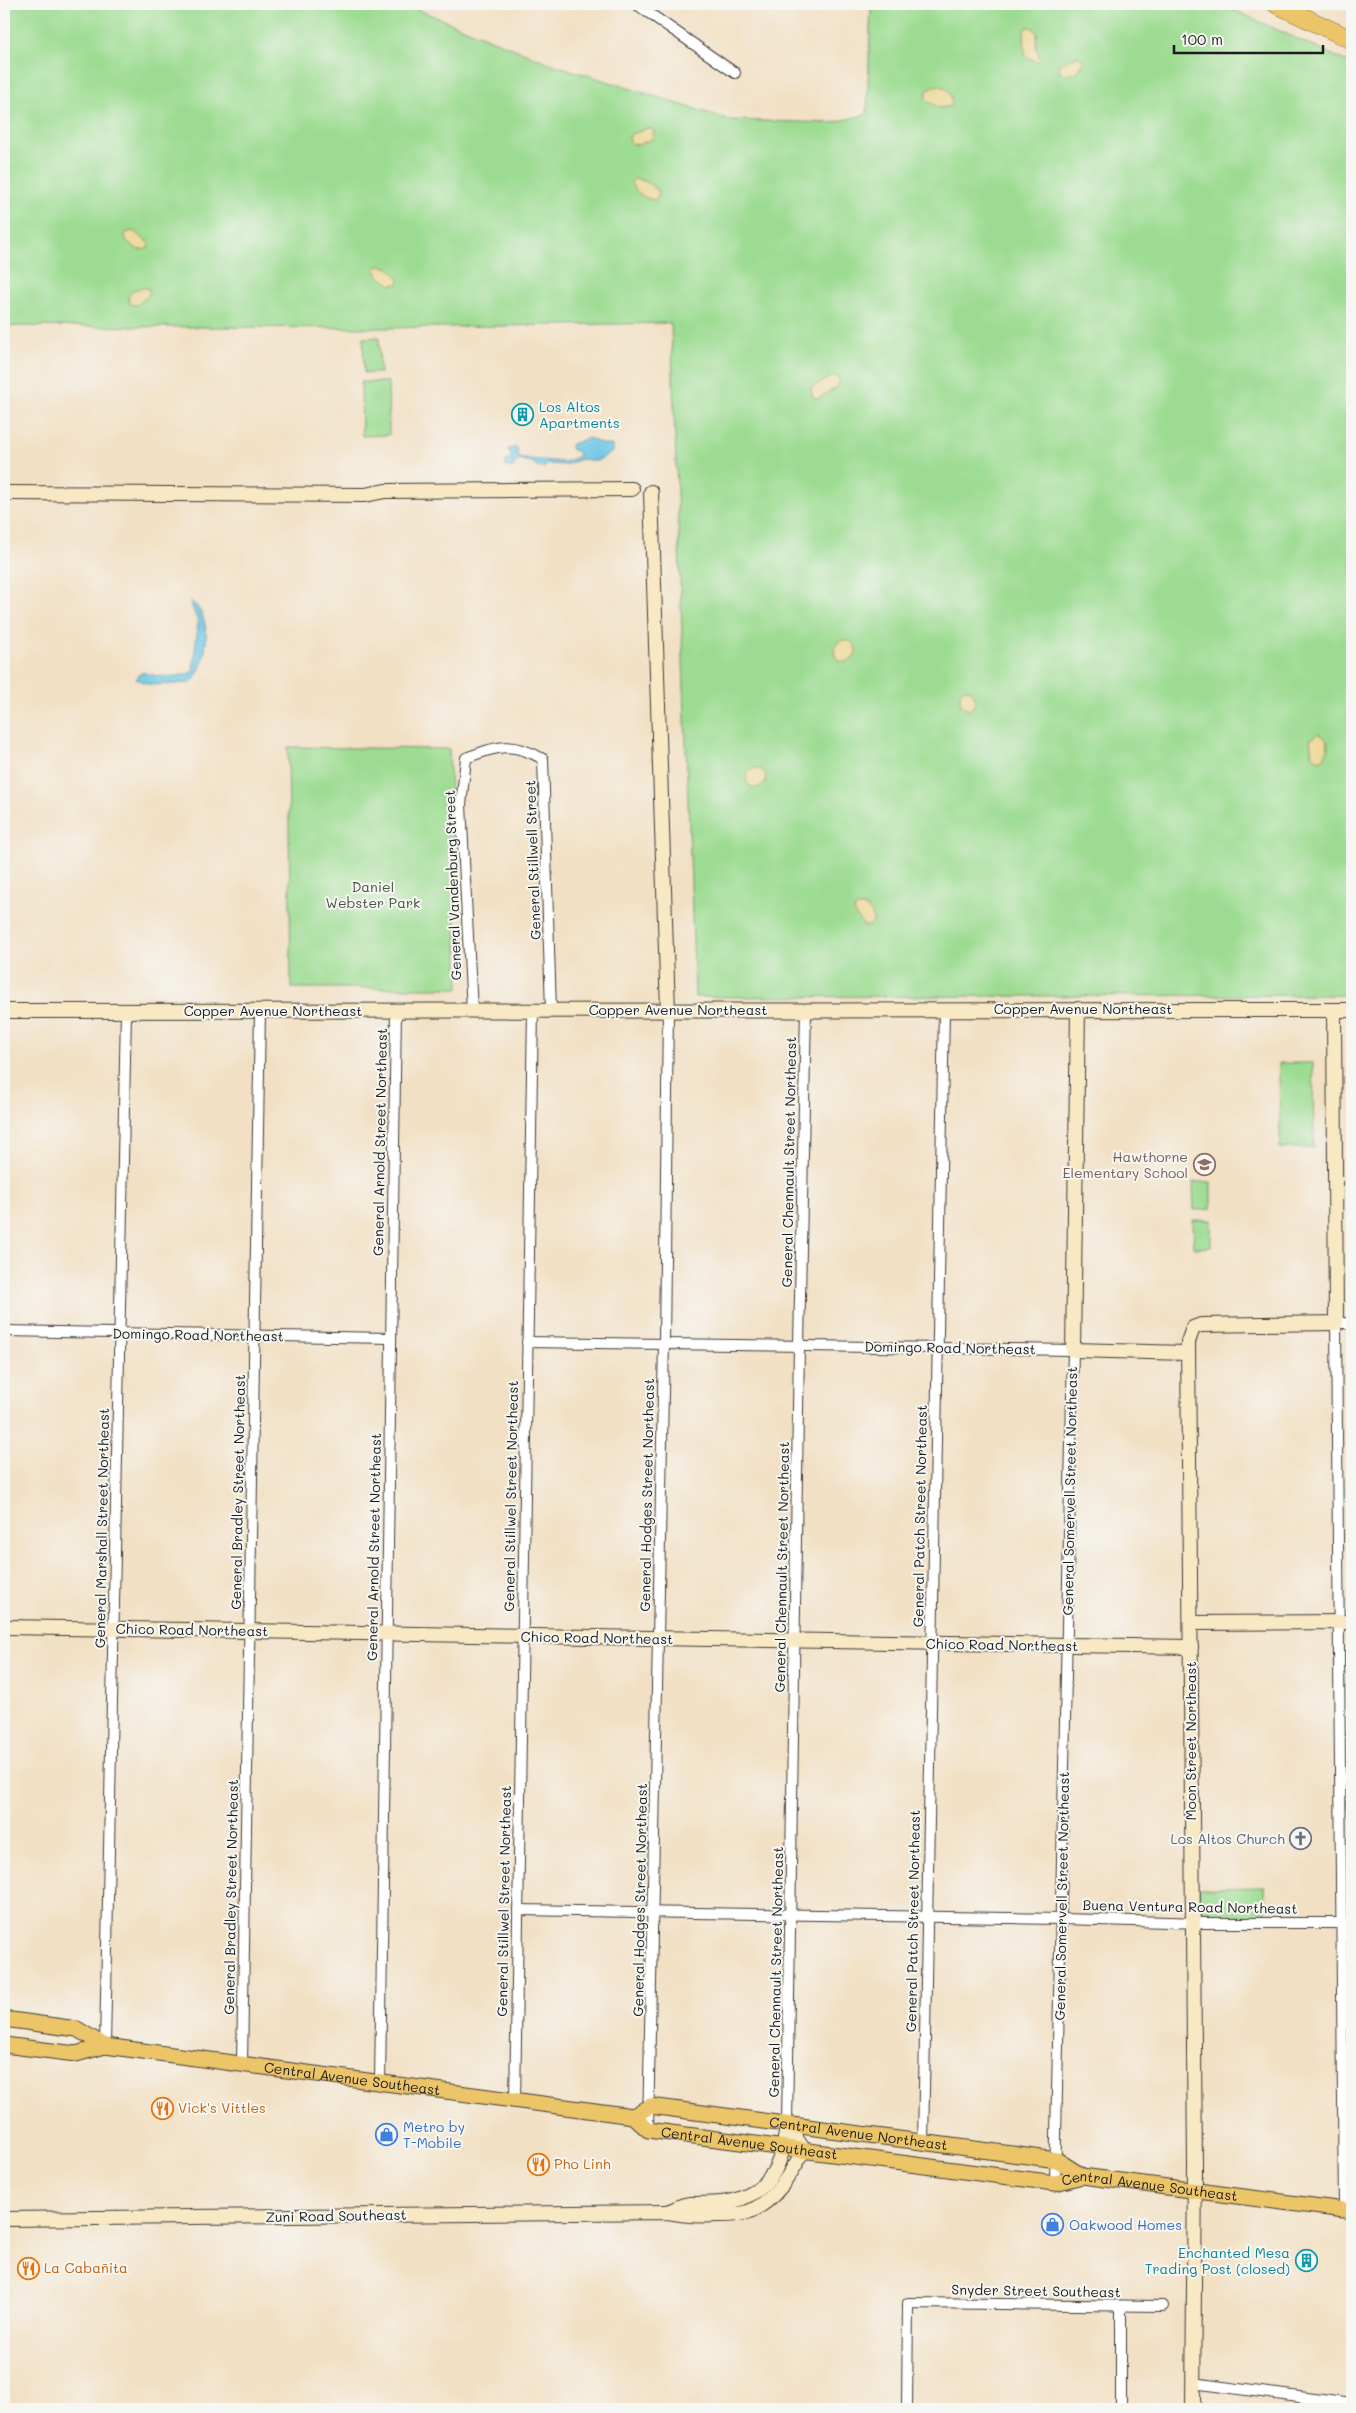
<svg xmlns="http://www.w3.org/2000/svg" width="1356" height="2413" font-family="Mali,sans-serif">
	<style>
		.green { fill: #9cdb91; stroke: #5c7c56 }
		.sand { fill: #eeda9e; stroke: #857b5d }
		.water { fill: #66c5e4; stroke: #417080 }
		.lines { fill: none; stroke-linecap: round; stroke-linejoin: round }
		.street-casing { stroke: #3c3935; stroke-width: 12 }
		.secondary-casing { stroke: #3c3935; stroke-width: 16 }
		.primary-casing { stroke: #3c3935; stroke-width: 17 }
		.highway-casing { stroke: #3c3935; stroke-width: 19 }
		.street { stroke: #fff; stroke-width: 10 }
		.secondary { stroke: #f8e8c3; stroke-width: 14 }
		.primary { stroke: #edc569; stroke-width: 15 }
		.highway { stroke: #edc569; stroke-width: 18 }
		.labels { text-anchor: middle; stroke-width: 4; stroke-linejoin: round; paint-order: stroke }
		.culture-label { font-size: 14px; fill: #0d838f; stroke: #f6f6f2; text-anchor: start }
		.street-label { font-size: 14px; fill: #1c1c1c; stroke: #f6f6f2 }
		.park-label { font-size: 14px; fill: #42553f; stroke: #f6f6f2 }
		.education-label { font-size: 14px; fill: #785e54; stroke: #f6f6f2; text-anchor: end }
		.worship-label { font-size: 14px; fill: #5b616d; stroke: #f6f6f2; text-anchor: end }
		.food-label { font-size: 14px; fill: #c56008; stroke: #f6f6f2; text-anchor: start }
		.shop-label { font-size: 14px; fill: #366cbe; stroke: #f6f6f2; text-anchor: start }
	</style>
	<rect width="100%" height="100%" fill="#f6f6f2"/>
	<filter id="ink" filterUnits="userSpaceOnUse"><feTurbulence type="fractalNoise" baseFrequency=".02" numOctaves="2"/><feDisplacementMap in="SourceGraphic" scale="10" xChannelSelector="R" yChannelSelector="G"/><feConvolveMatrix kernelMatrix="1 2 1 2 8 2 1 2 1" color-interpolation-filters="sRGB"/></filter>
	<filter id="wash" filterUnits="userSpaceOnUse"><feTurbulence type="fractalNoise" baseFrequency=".0096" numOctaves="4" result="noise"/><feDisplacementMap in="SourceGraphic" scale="20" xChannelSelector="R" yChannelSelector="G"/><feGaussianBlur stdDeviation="1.12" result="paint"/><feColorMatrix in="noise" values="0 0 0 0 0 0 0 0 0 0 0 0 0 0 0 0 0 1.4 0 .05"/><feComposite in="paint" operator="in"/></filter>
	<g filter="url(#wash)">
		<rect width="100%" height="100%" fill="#f2e0c4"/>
		<g class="green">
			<path d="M4,4H404L552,64L730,120L832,123L867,114L871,4H1221L1352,64V995L695,997L671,323L386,328L4,326Z"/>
			<path d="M379,337L380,373H364L363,338Z"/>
			<path d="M361,382H388L389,435L362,436Z"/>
			<path d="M288,747L449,749L459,988H291Z"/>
			<path d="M1279,1063H1313L1314,1148H1280Z"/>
			<path d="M1193,1182H1211V1209L1194,1210Z"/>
			<path d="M1193,1220H1211V1247L1194,1248Z"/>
			<path d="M1265,1887L1266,1916L1206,1917L1199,1912V1888Z"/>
		</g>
		<g class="sand">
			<path d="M1028,27H1031L1037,32L1036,48L1040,59L1037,62L1025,56L1024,30Z"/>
			<path d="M1077,56L1082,58L1083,62L1079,71L1066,74L1059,72V64Z"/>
			<path d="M935,86C946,84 954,96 951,106L940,108L926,100V92Z"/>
			<path d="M648,128L654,130L652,139L638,145L631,143L629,139L630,135Z"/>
			<path d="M634,179C643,178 653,186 659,192L657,199C647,202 634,191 631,182Z"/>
			<path d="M133,231L149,243L148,249L139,250L126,241L125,233Z"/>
			<path d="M381,265L391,269L399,279L398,284L391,285L377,275L376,267Z"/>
			<path d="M143,287L150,290L148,296L137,305L130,304L128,296L134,290Z"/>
			<path d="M834,376L838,377L840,382L836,388L817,399L812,396L811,387Z"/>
			<circle cx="845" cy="651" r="11"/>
			<path d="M964,689L971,690L975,697L974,706L969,710L961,705L960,694Z"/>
			<path d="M1319,733L1327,740L1328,749L1324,758L1318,760L1312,755L1310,739Z"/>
			<circle cx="756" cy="778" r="10"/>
			<path d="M857,907H865L872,913L873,921L870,926H864L855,915L854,910Z"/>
		</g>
		<g class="water">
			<path d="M589,438L604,445H612V452L597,461L581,459L565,465L548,464L544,468L537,467L533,462L520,460L514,463L513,468L505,466L506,461L512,457L508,449L516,447L518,450L517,456L520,458L564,462L579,456L578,452L571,449V444Z"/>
			<path d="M189,600C215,615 208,664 191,683L151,685L136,679L142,672C160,678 175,678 193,672L198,621Z"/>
		</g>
	</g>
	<g filter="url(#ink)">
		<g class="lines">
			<defs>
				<g id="street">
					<path d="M636,4L735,73"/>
					<path d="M472,1011L461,805L466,758C498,746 512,741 543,759L551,1011"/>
					<path d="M4,1331L391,1338"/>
					<path d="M527,1342L1073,1350L1055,2183"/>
					<path d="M518,1910L1062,1919L1203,1923H1352"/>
					<path d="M105,2046L126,1011"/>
					<path d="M242,2063L260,1012"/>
					<path d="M380,2083L396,1011"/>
					<path d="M515,2101L533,1011"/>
					<path d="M787,2125L799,1345L806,1009"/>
					<path d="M648,2130L664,1343L668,1011"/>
					<path d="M923,2143L944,1009"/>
					<path d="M1344,2210L1336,1323H1352"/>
					<path d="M1193,2383L1352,2404"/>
					<path d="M907,2409L908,2303L1163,2306"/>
					<path d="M1121,2409V2306"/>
				</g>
				<g id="secondary">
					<path d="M651,492L668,1011"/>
					<path d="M4,493L365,495L385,491L632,489"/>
					<path d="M1078,1009L1073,1350L1187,1353"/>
					<path d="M4,1011L1352,1010"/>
					<path d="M1192,1623L1352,1622"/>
					<path d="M4,1627L1191,1647"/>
					<path d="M668,2212C675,2209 683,2204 690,2204C705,2203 719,2205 733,2201C772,2191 783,2161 787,2125"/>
					<path d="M4,2219L668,2212C685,2216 700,2216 718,2215C727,2215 739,2215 748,2212C775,2202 791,2173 804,2150L787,2125"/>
					<path d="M1193,2409L1195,2165L1188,1342L1193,1328L1201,1325L1336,1323L1334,1010"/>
				</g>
				<g id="primary">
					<path d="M4,2019L77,2029L105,2046"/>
					<path id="s1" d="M4,2045L76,2054L105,2046L633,2116L648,2130L1055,2183L1082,2176L1352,2211"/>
					<path id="s2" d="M633,2116L650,2106L1057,2160L1082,2176"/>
				</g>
				<path id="highway" d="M1276,4L1352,40"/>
			</defs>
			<use href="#street" class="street-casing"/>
			<use href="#secondary" class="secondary-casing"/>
			<use href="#primary" class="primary-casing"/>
			<use href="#highway" class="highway-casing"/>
			<use href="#street" class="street"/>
			<use href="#secondary" class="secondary"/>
			<use href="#primary" class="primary"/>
			<use href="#highway" class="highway"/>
		</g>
	</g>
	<defs>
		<symbol id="building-ring" viewBox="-11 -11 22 22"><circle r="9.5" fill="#f6f6f2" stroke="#0f9aa8" stroke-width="1.5"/><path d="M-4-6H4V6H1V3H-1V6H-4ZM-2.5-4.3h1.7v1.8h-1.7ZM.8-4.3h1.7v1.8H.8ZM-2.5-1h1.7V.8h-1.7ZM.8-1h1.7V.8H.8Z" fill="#0f9aa8"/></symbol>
		<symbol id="school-ring" viewBox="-11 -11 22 22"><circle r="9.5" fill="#f6f6f2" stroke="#8d6e63" stroke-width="1.5"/><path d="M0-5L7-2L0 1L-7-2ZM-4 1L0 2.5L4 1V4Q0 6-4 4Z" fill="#8d6e63"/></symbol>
		<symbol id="church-ring" viewBox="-11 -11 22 22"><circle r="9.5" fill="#f6f6f2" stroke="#6b7280" stroke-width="1.5"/><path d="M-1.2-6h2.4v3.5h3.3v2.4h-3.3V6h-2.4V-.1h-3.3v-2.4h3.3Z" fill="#6b7280"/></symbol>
		<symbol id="restaurant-ring" viewBox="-11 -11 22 22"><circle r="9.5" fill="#f6f6f2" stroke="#e8710a" stroke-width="1.5"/><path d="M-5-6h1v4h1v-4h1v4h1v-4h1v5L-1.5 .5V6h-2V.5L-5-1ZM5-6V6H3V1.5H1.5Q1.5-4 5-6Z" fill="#e8710a"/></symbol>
		<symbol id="shop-ring" viewBox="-11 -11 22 22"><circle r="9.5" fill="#f6f6f2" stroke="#3f7fe0" stroke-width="1.5"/><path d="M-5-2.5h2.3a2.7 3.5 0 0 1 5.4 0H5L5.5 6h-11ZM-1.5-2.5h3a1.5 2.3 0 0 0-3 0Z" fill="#3f7fe0"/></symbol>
	</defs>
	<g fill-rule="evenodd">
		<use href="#building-ring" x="510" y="402" width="25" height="25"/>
		<use href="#school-ring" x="1192" y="1152" width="25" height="25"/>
		<use href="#church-ring" x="1288" y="1826" width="25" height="25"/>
		<use href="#restaurant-ring" x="150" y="2096" width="25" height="25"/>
		<use href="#shop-ring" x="374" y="2122" width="25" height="25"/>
		<use href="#restaurant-ring" x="526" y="2152" width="25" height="25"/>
		<use href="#shop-ring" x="1040" y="2212" width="25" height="25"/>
		<use href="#building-ring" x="1294" y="2248" width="25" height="25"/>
		<use href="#restaurant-ring" x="16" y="2256" width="25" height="25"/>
	</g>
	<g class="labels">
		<g class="culture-label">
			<text x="539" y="412">Los Altos<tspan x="539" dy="16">Apartments</tspan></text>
			<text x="1290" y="2258" text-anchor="end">Enchanted Mesa<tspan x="1290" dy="16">Trading Post (closed)</tspan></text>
		</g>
		<g class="street-label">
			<text transform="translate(533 860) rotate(-92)" y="5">General Stillwell Street</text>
			<text transform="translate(453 885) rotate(-92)" y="5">General Vandenburg Street</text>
			<text x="1083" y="1014">Copper Avenue Northeast</text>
			<text x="678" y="1015">Copper Avenue Northeast</text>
			<text x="273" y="1016">Copper Avenue Northeast</text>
			<text transform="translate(380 1142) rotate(-89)" y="5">General Arnold Street Northeast</text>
			<text transform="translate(789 1162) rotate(-89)" y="5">General Chennault Street Northeast</text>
			<text transform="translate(198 1335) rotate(1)" y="5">Domingo Road Northeast</text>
			<text transform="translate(950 1348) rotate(1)" y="5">Domingo Road Northeast</text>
			<text transform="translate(1070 1491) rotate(-89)" y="5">General Somervell Street Northeast</text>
			<text transform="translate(238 1492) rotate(-89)" y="5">General Bradley Street Northeast</text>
			<text transform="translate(647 1495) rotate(-89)" y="5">General Hodges Street Northeast</text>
			<text transform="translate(511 1496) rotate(-89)" y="5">General Stillwel Street Northeast</text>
			<text transform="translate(920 1516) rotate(-89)" y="5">General Patch Street Northeast</text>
			<text transform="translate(102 1528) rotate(-89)" y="5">General Marshall Street Northeast</text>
			<text transform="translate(374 1547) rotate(-89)" y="5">General Arnold Street Northeast</text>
			<text transform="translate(782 1567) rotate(-89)" y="5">General Chennault Street Northeast</text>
			<text transform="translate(192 1630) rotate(1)" y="5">Chico Road Northeast</text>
			<text transform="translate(597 1638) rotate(1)" y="5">Chico Road Northeast</text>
			<text transform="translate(1002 1645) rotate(1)" y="5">Chico Road Northeast</text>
			<text transform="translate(1191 1741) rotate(-90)" y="5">Moon Street Northeast</text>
			<text transform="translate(1062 1896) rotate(-89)" y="5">General Somervell Street Northeast</text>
			<text transform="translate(231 1897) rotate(-89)" y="5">General Bradley Street Northeast</text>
			<text transform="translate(640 1900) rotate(-89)" y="5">General Hodges Street Northeast</text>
			<text transform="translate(504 1901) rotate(-89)" y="5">General Stillwel Street Northeast</text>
			<text transform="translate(1190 1907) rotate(1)" y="5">Buena Ventura Road Northeast</text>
			<text transform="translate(913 1921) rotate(-89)" y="5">General Patch Street Northeast</text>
			<text transform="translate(776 1972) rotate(-89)" y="5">General Chennault Street Northeast</text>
			<text dy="5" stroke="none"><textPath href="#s1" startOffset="352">Central Avenue Southeast</textPath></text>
			<text dy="5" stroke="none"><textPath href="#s2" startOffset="230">Central Avenue Northeast</textPath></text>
			<text dy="5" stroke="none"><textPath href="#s1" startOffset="758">Central Avenue Southeast</textPath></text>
			<text dy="5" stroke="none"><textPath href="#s1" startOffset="1162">Central Avenue Southeast</textPath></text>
			<text transform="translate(336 2216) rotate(-1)" y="5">Zuni Road Southeast</text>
			<text transform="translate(1036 2291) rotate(1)" y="5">Snyder Street Southeast</text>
		</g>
		<g class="park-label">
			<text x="373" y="892">Daniel<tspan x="373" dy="16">Webster Park</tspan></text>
		</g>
		<g class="education-label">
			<text x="1188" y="1162">Hawthorne<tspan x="1188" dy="16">Elementary School</tspan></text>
		</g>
		<g class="worship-label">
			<text x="1285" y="1844">Los Altos Church</text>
		</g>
		<g class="food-label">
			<text x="178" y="2113">Vick's Vittles</text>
			<text x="554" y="2169">Pho Linh</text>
			<text x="44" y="2273">La Cabañita</text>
		</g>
		<g class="shop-label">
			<text x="403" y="2132">Metro by<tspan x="403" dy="16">T-Mobile</tspan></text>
			<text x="1069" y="2230">Oakwood Homes</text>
		</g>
	</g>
	<rect width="1356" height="2413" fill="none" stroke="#f6f6f2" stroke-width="20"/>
	<path d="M1174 45v8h149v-8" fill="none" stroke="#1c1c1c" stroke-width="2.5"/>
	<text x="1181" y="45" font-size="15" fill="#1c1c1c" stroke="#f6f6f2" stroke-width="4" paint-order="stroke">100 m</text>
</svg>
